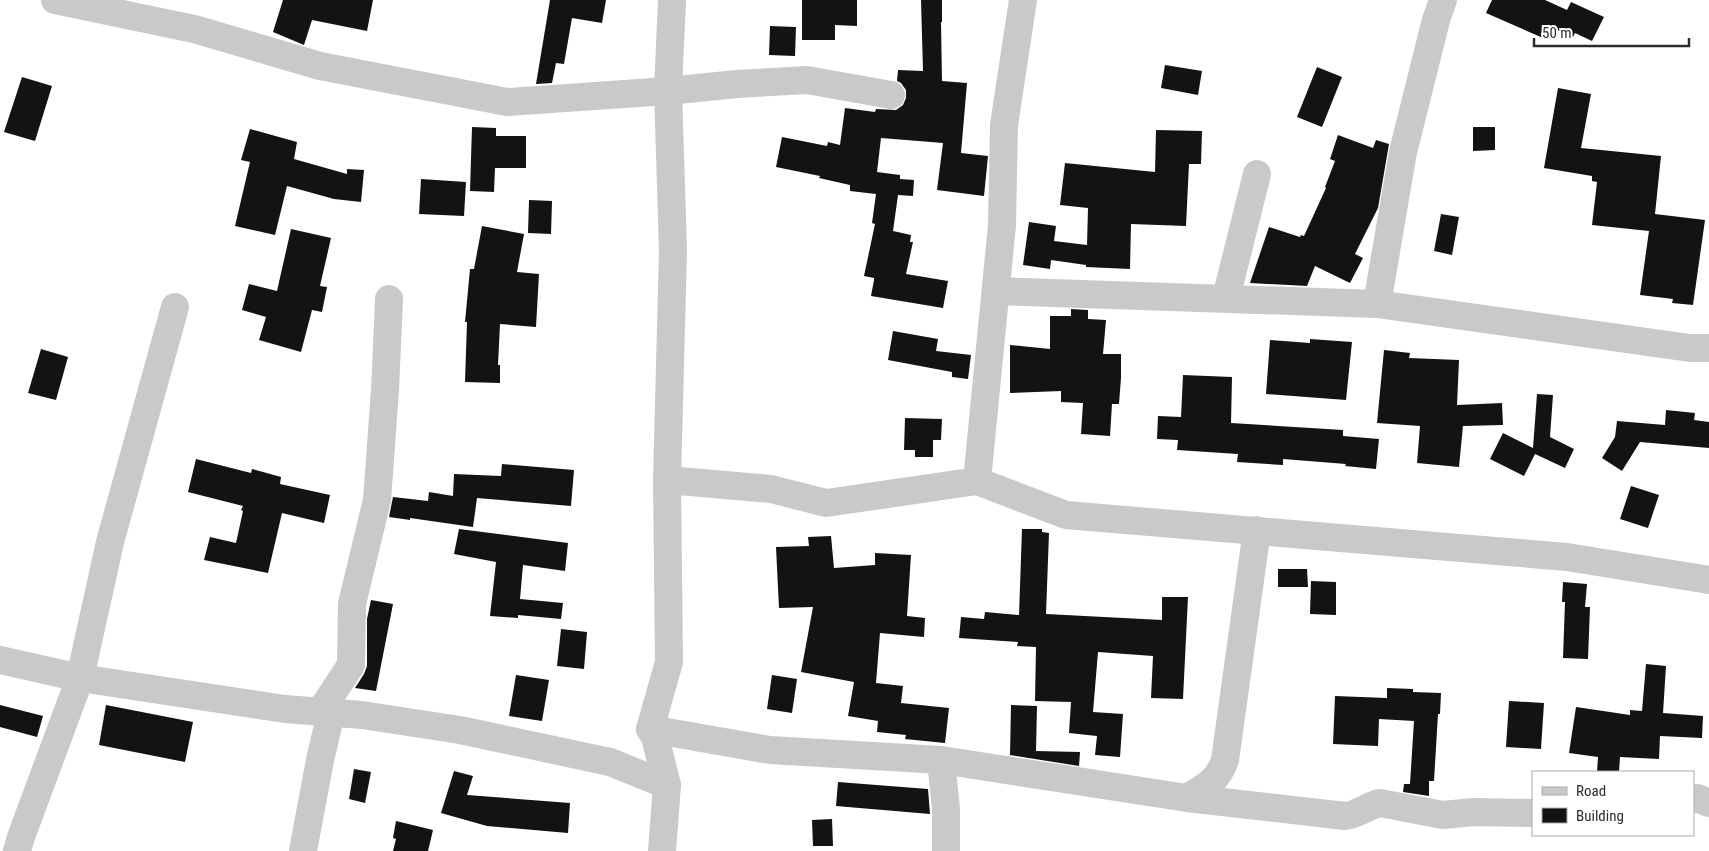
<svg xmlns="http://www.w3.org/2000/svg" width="1709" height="851" font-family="'Roboto Condensed',sans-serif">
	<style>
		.building { fill: #131313 }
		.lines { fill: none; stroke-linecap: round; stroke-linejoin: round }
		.minor { stroke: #c9c9c9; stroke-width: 28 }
	</style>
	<rect width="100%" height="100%" fill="#fff"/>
	<g class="building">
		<path d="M283,0H373L367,31L312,20L304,45L273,32Z"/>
		<path d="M550,0H606L602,23L572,18L564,64L556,63L552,83L536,84Z"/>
		<path d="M802,0H857V26L835,25V40H802Z"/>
		<path d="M921,0H942V22H941L942,81L967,83L961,153L988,156L984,196L937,190L943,143L881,138L877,172L900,175V179L914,180L913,196L898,195L893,231L911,235L910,242H913L906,274L948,281L943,308L871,296L874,280V278L864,276L875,224L872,223L876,194L850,191V185L819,178L820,176L776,167L782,137L827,146L828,142L840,145L845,108L875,112L876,109L896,110L903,105L906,98V90L901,83L897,81L898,70L923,71Z"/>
		<path d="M1492,0H1545L1567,10L1571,2L1604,17L1592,41L1575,33L1573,37L1548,26L1543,38L1486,13Z"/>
		<path d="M770,26L796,27L795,56L769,55Z"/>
		<path d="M1165,65L1202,71L1198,95L1161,88Z"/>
		<path d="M1317,67L1342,77L1322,127L1297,117Z"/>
		<path d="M22,77L52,86L35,141L4,132Z"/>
		<path d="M1558,88L1591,94L1581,148L1661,156L1655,214L1705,220L1693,305L1672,303L1673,299L1640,295L1649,231L1592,225L1597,182L1592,181V176L1544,168Z"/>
		<path d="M472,127L496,128V136H526V168H495L494,192L470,191Z"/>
		<path d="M1473,127H1495V150L1473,151Z"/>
		<path d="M250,129L297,142L294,159L347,174V169L364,170L361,202L334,199L287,186L275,235L235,226L250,162L241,160Z"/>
		<path d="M1156,130L1202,131L1201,164H1189L1186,226L1131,224L1130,269L1086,267V265L1051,260L1050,269L1023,265L1029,222L1056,226L1054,241L1087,245L1088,208L1060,205L1065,163L1155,172Z"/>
		<path d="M1338,135L1373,148L1376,140L1389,144L1378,208L1355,254L1363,258L1350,283L1315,266L1307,286L1250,283L1269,227L1300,237L1301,235L1304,236L1326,188L1325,187L1335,161L1330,159Z"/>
		<path d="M421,179L466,182L464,216L419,214Z"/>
		<path d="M529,200L552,201L551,234L528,233Z"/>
		<path d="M1441,214L1459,217L1452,255L1434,251Z"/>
		<path d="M482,226L524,234L517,272L539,274L536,327L500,324L498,365H500V383L465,382L467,322H465L470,269H474Z"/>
		<path d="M291,229L331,238L320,286L327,287L322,312L312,310L301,352L259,340L266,317L242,310L249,284L277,291Z"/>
		<path d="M1071,309L1088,310V319L1106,320L1103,354H1121V378L1119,404H1112L1110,436L1081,434L1083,403L1061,402V391L1010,393V345L1050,349V316H1071Z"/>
		<path d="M893,331L938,339L936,351L971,355L968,379L952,377V372L888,360Z"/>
		<path d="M1310,339L1352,342L1346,400L1266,394L1270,340L1310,343Z"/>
		<path d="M41,349L68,357L56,400L28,393Z"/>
		<path d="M1384,350L1410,353L1409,358L1459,360L1457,405L1502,403L1503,425L1463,426L1459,467L1417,463L1420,426L1377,423Z"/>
		<path d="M1183,375L1232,377L1231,423L1343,430V436L1379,439L1376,469L1345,466L1346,464L1283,459V465L1237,462L1238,454L1177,450L1178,440L1157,439L1158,416L1181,417Z"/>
		<path d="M1537,394L1553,395L1550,437L1574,449L1565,468L1535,454L1524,476L1490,459L1503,433L1533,448Z"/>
		<path d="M1666,410L1695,413L1694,420L1709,422V448L1640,442L1622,471L1602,458L1615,437L1617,421L1665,425Z"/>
		<path d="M905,418L942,419L941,440H933V457H915V450H904Z"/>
		<path d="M196,459L251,473L252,469L281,477L280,484L330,495L324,523L282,513L268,573L204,560L210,537L236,543L243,511L241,510L243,506L188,492Z"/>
		<path d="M502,464L574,470L571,506L477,498L473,527L410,518V520L389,517L393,497L428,501L429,492L453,496L454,474L501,476Z"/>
		<path d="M1631,486L1659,495L1648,528L1620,519Z"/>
		<path d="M459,529L568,543L565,571L523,565L520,599L563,603L561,619L518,615V618L490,616L496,562L454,554Z"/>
		<path d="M1022,529H1042V532L1049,533L1046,614L1162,620V597H1188L1183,699L1151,698L1153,656L1098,652L1093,712L1123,714L1120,757L1095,755L1097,736L1069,733L1071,702L1035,701L1036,647L1017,646L1018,642L959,638L961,617L984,619L985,612L1019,615Z"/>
		<path d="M831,536L834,568L875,565V553L911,555L907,616L925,618L924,637L880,633L876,683L903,686L901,703L949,708L945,743L905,739L906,735L877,732L878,721L848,716L854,682L801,672L813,607L779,608L776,547L809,546L808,537Z"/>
		<path d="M1278,569H1307L1308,587H1278Z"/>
		<path d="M1311,581L1336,582V615L1310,614Z"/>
		<path d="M1563,582L1587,584L1585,607H1590L1588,659L1563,658L1565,602H1562Z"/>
		<path d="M371,600L393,604L376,691L355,688L364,674L367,666V619Z"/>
		<path d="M561,629L587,632L584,669L557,666Z"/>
		<path d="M1646,664L1666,666L1663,713L1703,716L1702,738L1660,736L1659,759L1620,757L1619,772H1597L1598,757L1569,753L1576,707L1630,715V710L1642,711Z"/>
		<path d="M516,675L549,680L542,721L509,716Z"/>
		<path d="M772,675L797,679L792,713L767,709Z"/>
		<path d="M1387,688L1413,689V692L1441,693L1440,714H1438L1434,781H1429V796L1403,792L1404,784H1410L1414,721L1379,719L1378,746L1333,744L1335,696L1387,698Z"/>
		<path d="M1509,701L1544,703L1541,749L1506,747Z"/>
		<path d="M0,705L43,716L37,737L0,727Z"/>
		<path d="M106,705L193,722L185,762L99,745Z"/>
		<path d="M1011,705L1037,706L1036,751L1080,752L1079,766L1010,755Z"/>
		<path d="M354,769L371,772L365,803L349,799Z"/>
		<path d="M454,771L473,776L467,795L570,803L568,833L487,826L441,813Z"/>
		<path d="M838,782L928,789L930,814L836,806Z"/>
		<path d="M832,819L833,846H813L812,820Z"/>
		<path d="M396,821L433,830L428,851H393L396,839L393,838Z"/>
	</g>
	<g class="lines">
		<g class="minor">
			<path d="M55,0L194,29L320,66L507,102L668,91L737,84L807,80L891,95"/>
			<path d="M996,291L1377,304L1403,152L1436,20L1443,0"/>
			<path d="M1226,298L1257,174"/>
			<path d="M1377,304L1690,348H1709"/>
			<path d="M667,480L771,489L826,503L977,481L1002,225L1004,125L1023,0"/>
			<path d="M977,481L1066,515L1567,557L1709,580"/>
			<path d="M0,660L80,678L285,709L362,715L460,730L610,762L667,785"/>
			<path d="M320,712L351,665L352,604L377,500L385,390L389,299"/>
			<path d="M650,729L770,750L941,760L1187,798L1345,816C1357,815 1367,806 1380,803L1443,815L1474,812L1533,813"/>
			<path d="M941,760L946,809V851"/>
			<path d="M1187,798C1206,786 1217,782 1225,760L1257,530"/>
			<path d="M1693,799L1697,798L1709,803"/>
			<path d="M17,851L21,837L80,678L110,542L175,307"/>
			<path d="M303,851L320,760L331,713"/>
			<path d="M662,851L667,785L655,737L650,729L669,662L667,480L673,251L668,91L672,0"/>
		</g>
	</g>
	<rect x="1532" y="771" width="162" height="65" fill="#ffffff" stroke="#ababab"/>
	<rect x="1542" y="787" width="25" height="8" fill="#c9c9c9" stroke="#ababab"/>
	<text x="1576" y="796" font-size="15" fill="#2c2c2c">Road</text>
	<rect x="1542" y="808" width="25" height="15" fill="#131313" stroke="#ababab"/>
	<text x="1576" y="821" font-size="15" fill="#2c2c2c">Building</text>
	<path d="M1534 38v8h155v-8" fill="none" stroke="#2c2c2c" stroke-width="2.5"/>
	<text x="1542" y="38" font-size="15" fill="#2c2c2c" stroke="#ffffff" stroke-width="4" paint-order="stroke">50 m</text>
</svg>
